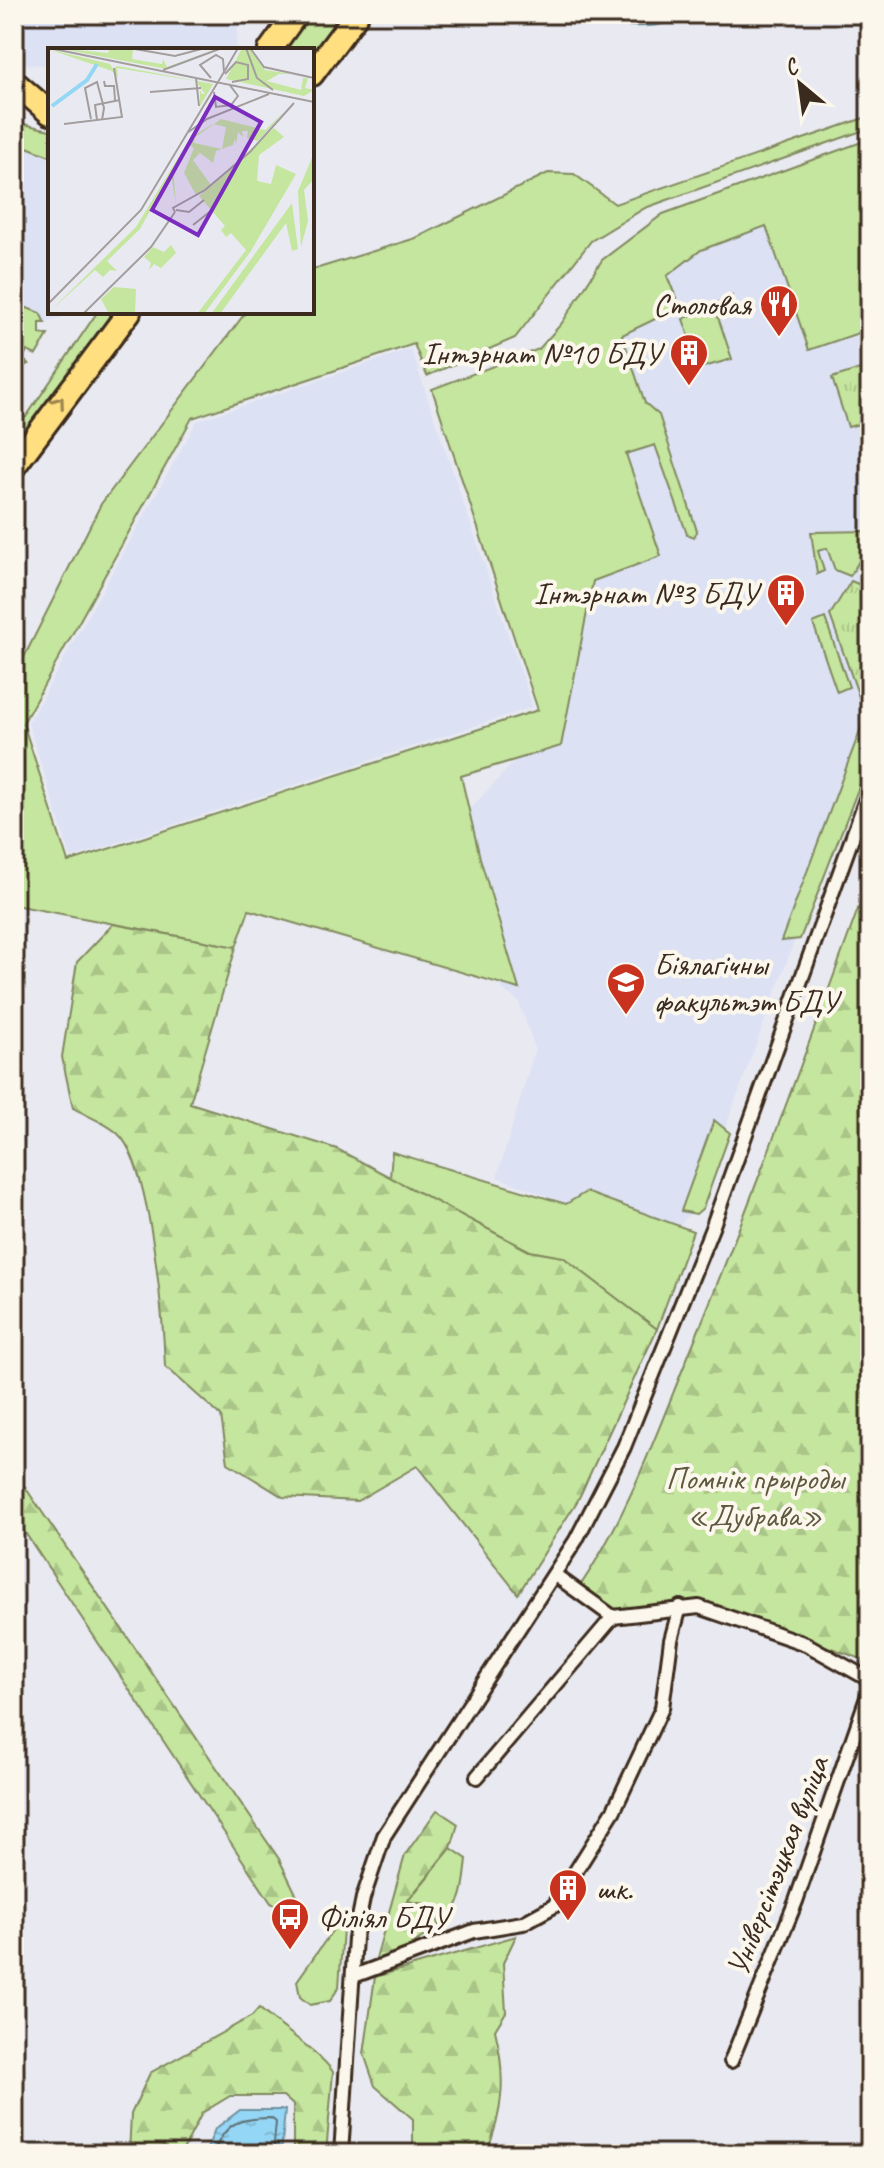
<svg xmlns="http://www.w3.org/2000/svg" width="884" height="2168" font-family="Caveat,sans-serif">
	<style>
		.built { fill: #dce1f4 }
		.grass { fill: #c5e69e; stroke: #80885e; stroke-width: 2 }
		.forest { fill: url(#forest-firs); stroke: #80885e; stroke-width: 2 }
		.park { fill: url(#park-tufts); stroke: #80885e; stroke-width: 2 }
		.water { fill: url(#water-ripples); stroke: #7091a0; stroke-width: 2 }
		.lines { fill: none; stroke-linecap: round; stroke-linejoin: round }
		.shore { stroke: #5f6f74; stroke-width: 2 }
		.street-casing { stroke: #3b2a1e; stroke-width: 18 }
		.highway-casing { stroke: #3b2a1e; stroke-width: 28 }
		.street { stroke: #fbf7ec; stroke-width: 12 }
		.highway { stroke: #ffdf80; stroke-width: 22 }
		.oneway { stroke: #9d844f }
		.labels { text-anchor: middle; stroke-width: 8; stroke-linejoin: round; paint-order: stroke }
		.poi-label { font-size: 32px; fill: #3b2a1e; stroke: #fbf7ec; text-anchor: end }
		.park-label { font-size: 32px; fill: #5e593e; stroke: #fbf7ec }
		.street-label { font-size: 32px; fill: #3b2a1e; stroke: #fbf7ec }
		.inset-river { fill: none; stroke: #94d6f6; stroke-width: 4 }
		.inset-road { fill: none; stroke: #a39d9d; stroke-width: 2 }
		.view { fill: #7b2cbf; fill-opacity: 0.15; stroke: #7b2cbf; stroke-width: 4 }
		.inset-edge { fill: none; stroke: #3b2a1e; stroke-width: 4 }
	</style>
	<defs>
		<pattern id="forest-firs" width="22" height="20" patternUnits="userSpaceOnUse" patternTransform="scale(2)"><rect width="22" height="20" fill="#c5e69e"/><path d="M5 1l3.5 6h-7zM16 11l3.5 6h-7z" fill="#aac588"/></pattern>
		<pattern id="park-tufts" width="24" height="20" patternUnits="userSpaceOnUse" patternTransform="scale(2)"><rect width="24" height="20" fill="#c5e69e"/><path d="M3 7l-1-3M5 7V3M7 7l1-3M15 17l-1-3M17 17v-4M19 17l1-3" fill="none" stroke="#aac588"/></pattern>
		<pattern id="water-ripples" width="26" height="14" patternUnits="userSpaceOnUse" patternTransform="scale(2)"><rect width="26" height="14" fill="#94d6f6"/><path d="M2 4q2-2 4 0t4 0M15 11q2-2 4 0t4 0" fill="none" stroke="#80b8d2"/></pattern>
	</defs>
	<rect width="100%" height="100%" fill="#e9eaf1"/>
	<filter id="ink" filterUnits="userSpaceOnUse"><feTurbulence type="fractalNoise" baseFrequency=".0125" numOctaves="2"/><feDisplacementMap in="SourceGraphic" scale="16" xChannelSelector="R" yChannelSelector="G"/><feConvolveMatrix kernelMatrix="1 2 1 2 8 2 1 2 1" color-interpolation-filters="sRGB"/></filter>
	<g filter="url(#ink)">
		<g class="built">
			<path d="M14,14H238L236,50H50V66L14,63Z"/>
			<path d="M14,142L50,156V312H81L45,323L40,313L14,303Z"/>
			<path d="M773,205L870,320V737L697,1204L668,1242L497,1177L535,1049L519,1002L501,988L451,829L561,712L598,323L695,237Z"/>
			<path d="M411,349L533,707L71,858L28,723L197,421Z"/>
		</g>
		<g class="grass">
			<path d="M311,14H346L312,58V50H285Z"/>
			<path d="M870,116V128L645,208L591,241L515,338L427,376L414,344L192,418L23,723L68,862L538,710L432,389L539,349L562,323L602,260L663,214L870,139V329L809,350L766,226L701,250L667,276L680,307L622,335L645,403L659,415L697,531L694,537L687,534L655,445L626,454L661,556L593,581L561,746L461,776L480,858L519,989L249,910L236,947L14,905V677L101,504L246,312H312V270L416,238L548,173L574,174L615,204Z"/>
			<path d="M19,123L50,130V156L14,142V124Z"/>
			<path d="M732,296V306L716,311L732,359L700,368L683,319Z"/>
			<path d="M14,303L40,313L45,323H40V334L48,335L36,355L27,351L22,359L29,364L22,366L14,364Z"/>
			<path d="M93,312H118L14,449V419L26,417L96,314Z"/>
			<path d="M870,531V543L850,576L835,570L827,548L818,551L824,571L817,574L811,532Z"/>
			<path d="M825,618L849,687L837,692L813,623Z"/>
			<path d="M870,704V758L800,939L781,941Z"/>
			<path d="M714,1120L730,1133L703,1208L696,1214L681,1211Z"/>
			<path d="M392,1152L566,1204L586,1192L693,1231L657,1329L563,1258L530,1251L390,1178Z"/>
			<path d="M451,1848L467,1859C463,1894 465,1901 439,1926L431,1905L407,1902Z"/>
			<path d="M344,1914L339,1987L330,2001L310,2005L300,1997L297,1981Z"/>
		</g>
		<g class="forest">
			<path d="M870,876V1662L708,1604L671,1603L615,1612L580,1586C630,1512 659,1426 693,1344C756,1189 813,1033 870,876Z"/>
			<path d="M113,924L236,947L190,1103L337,1149L529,1251L563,1257L657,1329L578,1500L518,1594L417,1466L357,1501L283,1497L228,1463L221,1416L165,1366C163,1317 151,1172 121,1137C111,1125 87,1116 73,1108L62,1057L77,962Z"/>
			<path d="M14,1471L279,1859L301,1904L294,1915L271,1903L14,1516Z"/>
			<path d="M437,1810L458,1824L451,1848L407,1901L431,1905L439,1926L396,1955L375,1962L405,1855Z"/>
			<path d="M516,1936L503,1963L506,2012L495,2030C506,2075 504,2111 486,2154H418L413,2149V2119L375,2086L364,2054L375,1977Z"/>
			<path d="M259,2008C278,2026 321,2053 333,2072L326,2154H293V2105L283,2096H230L202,2113L181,2154H129L131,2114L150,2073L252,2016Z"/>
		</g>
		<g class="park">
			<path d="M870,366V421L848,427L832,378Z"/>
			<path d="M851,581L870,589V684L862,705L830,615Z"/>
		</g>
		<g class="water">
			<path d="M577,14H684C658,35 606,25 577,14Z"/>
			<path d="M240,2110H285L281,2154H205L215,2129Z"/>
		</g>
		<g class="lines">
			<path class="shore" d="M213,2154C226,2121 238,2119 271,2118L276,2122L273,2154"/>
			<defs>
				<g id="street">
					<path d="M555,1575L613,1617L699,1607L806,1644L870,1680"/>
					<path d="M477,1777L613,1617"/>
					<path d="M354,1976L474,1931L523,1923L554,1906L614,1810L662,1708L671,1640L680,1607"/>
					<path d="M731,2061L796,1901L870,1689"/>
					<path d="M341,2154L355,1938L363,1898L384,1836L576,1540L624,1447L712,1228L870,788"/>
				</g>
				<g id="highway">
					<path d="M270,50L296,14"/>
					<path d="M312,74L357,14"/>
					<path d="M14,82L50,113"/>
					<path d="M14,466L129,312"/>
				</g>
			</defs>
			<use href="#street" class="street-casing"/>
			<use href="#highway" class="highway-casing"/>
			<use href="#street" class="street"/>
			<use href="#highway" class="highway"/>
		</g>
		<defs><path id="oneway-chevron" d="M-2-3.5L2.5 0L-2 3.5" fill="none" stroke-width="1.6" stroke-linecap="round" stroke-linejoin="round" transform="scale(2)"/></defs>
		<use class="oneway" href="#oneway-chevron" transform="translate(59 402) rotate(-54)"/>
	</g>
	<defs>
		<symbol id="restaurant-pin" viewBox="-11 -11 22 30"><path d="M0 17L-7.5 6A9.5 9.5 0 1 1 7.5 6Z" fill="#c8321e" stroke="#fbf7ec"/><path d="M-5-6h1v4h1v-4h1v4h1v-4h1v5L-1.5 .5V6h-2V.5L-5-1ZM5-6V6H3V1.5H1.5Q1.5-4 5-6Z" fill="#fff"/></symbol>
		<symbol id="building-pin" viewBox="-11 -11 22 30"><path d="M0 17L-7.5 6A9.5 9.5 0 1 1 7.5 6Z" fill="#c8321e" stroke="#fbf7ec"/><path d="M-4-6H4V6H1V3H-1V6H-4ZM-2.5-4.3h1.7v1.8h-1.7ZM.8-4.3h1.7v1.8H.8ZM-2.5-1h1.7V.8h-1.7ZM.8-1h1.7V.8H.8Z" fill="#fff"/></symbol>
		<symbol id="university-pin" viewBox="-11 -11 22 30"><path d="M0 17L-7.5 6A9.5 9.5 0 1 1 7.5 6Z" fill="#c8321e" stroke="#fbf7ec"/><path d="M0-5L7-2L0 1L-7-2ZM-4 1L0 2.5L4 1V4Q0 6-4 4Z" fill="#fff"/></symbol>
		<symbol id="bus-pin" viewBox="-11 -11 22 30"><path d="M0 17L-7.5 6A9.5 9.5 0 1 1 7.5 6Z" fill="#c8321e" stroke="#fbf7ec"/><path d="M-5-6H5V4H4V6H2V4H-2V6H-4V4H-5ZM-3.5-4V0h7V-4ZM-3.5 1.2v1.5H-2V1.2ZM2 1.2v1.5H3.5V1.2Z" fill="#fff"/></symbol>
	</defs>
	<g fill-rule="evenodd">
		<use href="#restaurant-pin" x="757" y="282" width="44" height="60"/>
		<use href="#building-pin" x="667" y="331" width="44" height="60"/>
		<use href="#building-pin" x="764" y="571" width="44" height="60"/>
		<use href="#university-pin" x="604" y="960" width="44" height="60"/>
		<use href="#building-pin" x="546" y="1866" width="44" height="60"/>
		<use href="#bus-pin" x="268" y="1895" width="44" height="60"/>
	</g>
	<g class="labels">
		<g class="poi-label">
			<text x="751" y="315">Столовая</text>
			<text x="661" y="364">Інтэрнат №10 БДУ</text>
			<text x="758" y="604">Інтэрнат №3 БДУ</text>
			<text x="654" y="975" text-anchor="start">Біялагічны<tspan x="654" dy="37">факультэт БДУ</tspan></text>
			<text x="596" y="1899" text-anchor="start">шк.</text>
			<text x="318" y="1928" text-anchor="start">Філіял БДУ</text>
		</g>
		<g class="park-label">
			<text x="755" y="1489">Помнік прыроды<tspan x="755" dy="37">«Дубрава»</tspan></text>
		</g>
		<g class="street-label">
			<text transform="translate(777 1866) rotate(-69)" y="11">Універсітэцкая вуліца</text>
		</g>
	</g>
	<g transform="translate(48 48)">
		<rect width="266" height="266" fill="#e9eaf1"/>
		<path d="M9,0L60,5L62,0H76L85,2L84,11L114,16L115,11L119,19L171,0L118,21ZM194,0H201L217,22L244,26H231L219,33L253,42L255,30H260L257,40L266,42L256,48L178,31ZM0,1L62,16L67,24V19L70,18L165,36L152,58V42L154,46H157L148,33L69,20L70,30L64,23ZM237,63L210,93L199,90L200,83H194L195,89L190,84L188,97L187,91L185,97L168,103L165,115L139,95L173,71L217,82ZM165,76L178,79L174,101L146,95L147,87Z" fill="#c5e69e" fill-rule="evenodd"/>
		<path d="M226,80L236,89L211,107L209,133L223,136L228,117L248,126L203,203L156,266H149L198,202L183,185L178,189L173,182L177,178L151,148ZM147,82L125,120L128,157L123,125L92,181L59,213L69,223L62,222L55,229L47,222L0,265L88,179ZM146,100L152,105L145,112L163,137L148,147L136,125ZM266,105V131L256,142L260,173L253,199L250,143ZM244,155L250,201L244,203L238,175L172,266H163ZM123,197L128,205L113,220L106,216L101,222L103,215L96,209L105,199L116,204Z" fill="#c5e69e"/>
		<path d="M66,239L88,241L87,266H61L53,251Z" fill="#c5e69e"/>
		<path class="inset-river" d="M4,58L39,32L49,16"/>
		<path class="inset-road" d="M1,0L266,54M81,0L127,8L157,0M198,0L209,30L225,42M202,0L216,19L266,30M115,22L174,0M176,24L190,0M177,26L188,14L200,17V31L184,34M148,30L151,58M56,33L57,38H66L67,52M102,44L153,40M166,44L168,59L183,57L190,48L181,36M43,71L37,40L49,34L56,60L54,72M49,72L47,57L72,52M16,76L74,69L66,20M139,85L159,71L221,46M128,162L141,164L156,152M127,164L125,160L157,142L202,104L246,55M145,177L164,162M0,256L93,162L176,24L175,11L168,7L152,17L163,30M35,266L103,199L127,164"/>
		<path class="view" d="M167,49L213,74L150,187L104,162Z"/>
		<rect width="266" height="266" class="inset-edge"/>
	</g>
	<rect width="884" height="2168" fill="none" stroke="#fbf7ec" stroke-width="48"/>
	<rect x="24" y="24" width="836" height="2120" fill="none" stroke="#3b2a1e" stroke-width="3" filter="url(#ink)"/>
	<g transform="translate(800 84) rotate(331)" stroke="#fbf7ec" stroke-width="6" paint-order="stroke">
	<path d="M0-6L14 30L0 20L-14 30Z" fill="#3b2a1e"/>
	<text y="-12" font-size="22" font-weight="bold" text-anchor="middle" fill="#3b2a1e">С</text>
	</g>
</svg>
